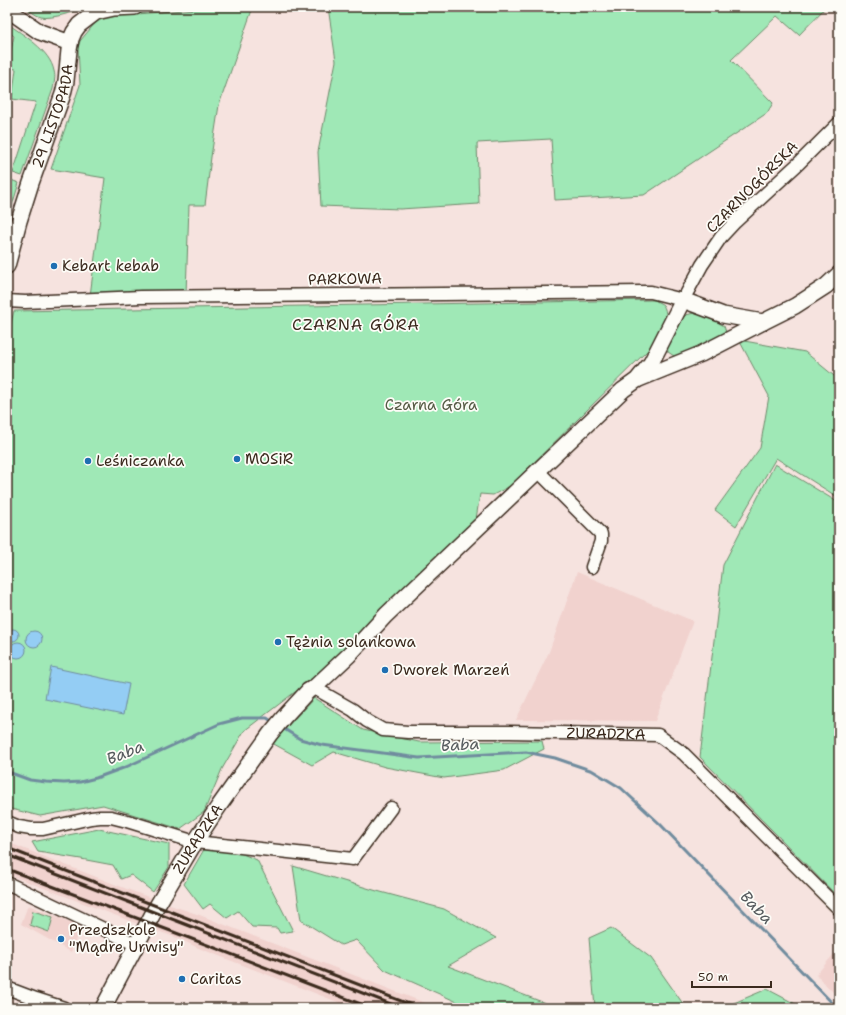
<svg xmlns="http://www.w3.org/2000/svg" width="846" height="1015" font-family="'Shantell Sans',sans-serif">
	<style>
		.built { fill: #f1d2ce }
		.green { fill: #9fe8b6; stroke: #6d896a }
		.water { fill: #94cdf4; stroke: #708c9e }
		.lines { fill: none; stroke-linecap: round; stroke-linejoin: round }
		.stream { stroke: #708c9e; stroke-width: 3 }
		.minor-casing { stroke: #3b2a1e; stroke-width: 15 }
		.tertiary-casing { stroke: #3b2a1e; stroke-width: 18 }
		.minor { stroke: #fdfcf7; stroke-width: 12 }
		.tertiary { stroke: #fdfcf7; stroke-width: 15 }
		.rail { stroke: #3b2a1e; stroke-width: 3 }
		.poi-dot { fill: #1f6fb2; stroke: #fdfcf7; stroke-width: 1.5 }
		.labels { text-anchor: middle; stroke-width: 3.5; stroke-linejoin: round; paint-order: stroke }
		.street-label { font-size: 15px; fill: #3b2a1e; stroke: #fdfcf7 }
		.poi-label { font-size: 15px; fill: #3b2a1e; stroke: #fdfcf7; text-anchor: start }
		.park-label { font-size: 15px; fill: #545a44; stroke: #fdfcf7 }
		.neighbourhood-label { font-size: 16px; letter-spacing: 1px; fill: #3b2a1e; stroke: #fdfcf7 }
		.water-label { font-size: 16px; font-style: italic; fill: #565b5e; stroke: #fdfcf7 }
	</style>
	<rect width="100%" height="100%" fill="#f6e3df"/>
	<filter id="ink" filterUnits="userSpaceOnUse"><feTurbulence type="fractalNoise" baseFrequency=".025" numOctaves="2"/><feDisplacementMap in="SourceGraphic" scale="8" xChannelSelector="R" yChannelSelector="G"/><feConvolveMatrix kernelMatrix="1 2 1 2 8 2 1 2 1" color-interpolation-filters="sRGB"/></filter>
	<g filter="url(#ink)">
		<g class="built">
			<path d="M577,572L693,621L655,721L516,720L549,652Z"/>
			<path d="M7,842L132,891L151,898L149,900L138,924L7,874Z"/>
			<path d="M167,904L197,914L438,1008H353L196,947L180,939L155,930L158,928L165,912Z"/>
			<path d="M28,905L81,926L71,952L21,924Z"/>
			<path d="M839,948V998L816,975Z"/>
		</g>
		<g class="green">
			<path d="M25,7H89C78,10 52,20 41,17C35,15 30,11 25,7Z"/>
			<path d="M217,7H253L219,105L211,157L205,205H189L186,294L90,296L105,178L51,169L80,85L78,48L80,41L96,22L103,17Z"/>
			<path d="M328,7H826L799,35L777,16L731,60L773,103L767,113L644,195L555,200L551,139L477,143L479,204L400,209L321,206L318,152L336,61Z"/>
			<path d="M7,23C23,35 50,50 54,71C56,77 54,83 53,89L22,176L13,173L36,102L12,99L16,69L7,68L14,36L7,31Z"/>
			<path d="M11,180L19,183L7,222V198Z"/>
			<path d="M655,300C657,302 661,303 663,305C672,319 658,337 650,348L510,486L493,495L480,494L476,519L396,600L308,685L295,692L244,731L222,769L204,812L180,829L103,805L40,816L7,808V338L14,311Z"/>
			<path d="M694,313C706,315 714,320 724,326L726,332L724,338L687,356H674L668,352L667,346L671,329L686,315Z"/>
			<path d="M739,340L805,352L839,380V498L776,458L736,526L715,510L760,448L769,396Z"/>
			<path d="M775,464L839,503V898L700,757L723,565Z"/>
			<path d="M314,698L363,730L419,742L542,741L544,749L504,770L444,778L385,767L334,752L312,765L272,743Z"/>
			<path d="M99,829L169,844V867L153,892L131,875L121,879L113,865L81,859L38,852L32,842Z"/>
			<path d="M206,846L240,853L257,860L293,931L280,933L277,928L252,927L238,911L227,918L210,904L203,909L184,884Z"/>
			<path d="M293,866L377,891L444,909L496,938L448,966L558,1008H471L385,970L356,940L341,945L301,920Z"/>
			<path d="M33,911L53,917L49,932L30,925Z"/>
			<path d="M611,928L651,958L686,1008H595L589,938Z"/>
			<path d="M767,989L803,1008H722Z"/>
		</g>
		<g class="water">
			<circle cx="13" cy="635" r="6"/>
			<circle cx="34" cy="639" r="8"/>
			<circle cx="18" cy="650" r="8"/>
			<path d="M51,667L129,684L123,715L45,699Z"/>
		</g>
		<g class="lines">
			<g class="stream">
				<path d="M281,727L300,739L322,745L368,751L419,758L526,752L555,758L593,771L621,788L660,824L837,1008"/>
				<path d="M7,770L11,773L30,780L46,782L64,783L80,782L96,778L126,767L219,724L242,718H267L273,722"/>
			</g>
			<defs>
				<g id="minor">
					<path d="M7,301L25,302L141,297L645,292H651L683,300L702,265L721,237L735,222L799,163L839,123"/>
					<path d="M537,470L601,534V541L592,567"/>
					<path id="s1" d="M316,686L318,690L353,710L367,721L383,730L408,732H510L658,735L684,754L839,909"/>
					<path d="M7,822L19,827L31,829H43L91,818L100,817H111L127,821L195,842L353,859L391,808"/>
					<path d="M7,883L137,945"/>
					<path d="M7,988L36,999L64,1008"/>
				</g>
				<g id="tertiary">
					<path d="M7,9L40,32L70,43"/>
					<path id="s2" d="M7,266L19,221L31,183L63,94L66,81L69,50L71,39L74,32L79,25L96,12L114,8L135,7"/>
					<path d="M639,379L701,354L763,322L795,306L826,286L839,274"/>
					<path id="s3" d="M103,1008L157,906L195,842L219,806L270,734L284,717L308,691L316,686L349,655L386,615L623,390L637,380L651,363L683,300L723,315L763,322"/>
				</g>
			</defs>
			<use href="#minor" class="minor-casing"/>
			<use href="#tertiary" class="tertiary-casing"/>
			<use href="#minor" class="minor"/>
			<use href="#tertiary" class="tertiary"/>
			<g class="rail">
				<path d="M7,848L419,1008"/>
				<path d="M7,855L401,1008"/>
				<path d="M7,869L184,936L371,1008"/>
			</g>
		</g>
	</g>
	<g class="poi-dot">
		<circle cx="54" cy="266" r="4"/>
		<circle cx="237" cy="459" r="4"/>
		<circle cx="88" cy="461" r="4"/>
		<circle cx="278" cy="642" r="4"/>
		<circle cx="385" cy="670" r="4"/>
		<circle cx="61" cy="939" r="4"/>
		<circle cx="182" cy="979" r="4"/>
	</g>
	<g class="labels">
		<g class="street-label">
			<text dy="5" stroke="none"><textPath href="#s2" startOffset="157">29 LISTOPADA</textPath></text>
			<text transform="translate(752 187) rotate(-45)" y="5">CZARNOGÓRSKA</text>
			<text transform="translate(345 279) rotate(-1)" y="5">PARKOWA</text>
			<text dy="5" stroke="none"><textPath href="#s1" startOffset="304">ŻURADZKA</textPath></text>
			<text dy="5" stroke="none"><textPath href="#s3" startOffset="194">ŻURADZKA</textPath></text>
		</g>
		<g class="poi-label">
			<text x="62" y="271">Kebart kebab</text>
			<text x="245" y="464">MOSiR</text>
			<text x="96" y="466">Leśniczanka</text>
			<text x="286" y="647">Tężnia solankowa</text>
			<text x="393" y="675">Dworek Marzeń</text>
			<text x="69" y="935">Przedszkole<tspan x="69" dy="17">"Mądre Urwisy"</tspan></text>
			<text x="190" y="984">Caritas</text>
		</g>
		<g class="park-label">
			<text x="431" y="410">Czarna Góra</text>
		</g>
		<g class="neighbourhood-label">
			<text x="356" y="330">CZARNA GÓRA</text>
		</g>
		<g class="water-label">
			<text transform="translate(460 744) rotate(-3)" y="6">Baba</text>
			<text transform="translate(125 752) rotate(-22)" y="6">Baba</text>
			<text transform="translate(757 907) rotate(46)" y="6">Baba</text>
		</g>
	</g>
	<rect width="846" height="1015" fill="none" stroke="#fdfcf7" stroke-width="24"/>
	<rect x="12" y="12" width="822" height="991" fill="none" stroke="#3b2a1e" stroke-width="1.5" filter="url(#ink)"/>
	<path d="M692 981v6h79v-6" fill="none" stroke="#3b2a1e" stroke-width="2"/>
	<text x="698" y="981" font-size="12" fill="#3b2a1e" stroke="#fdfcf7" stroke-width="3" paint-order="stroke">50 m</text>
</svg>
